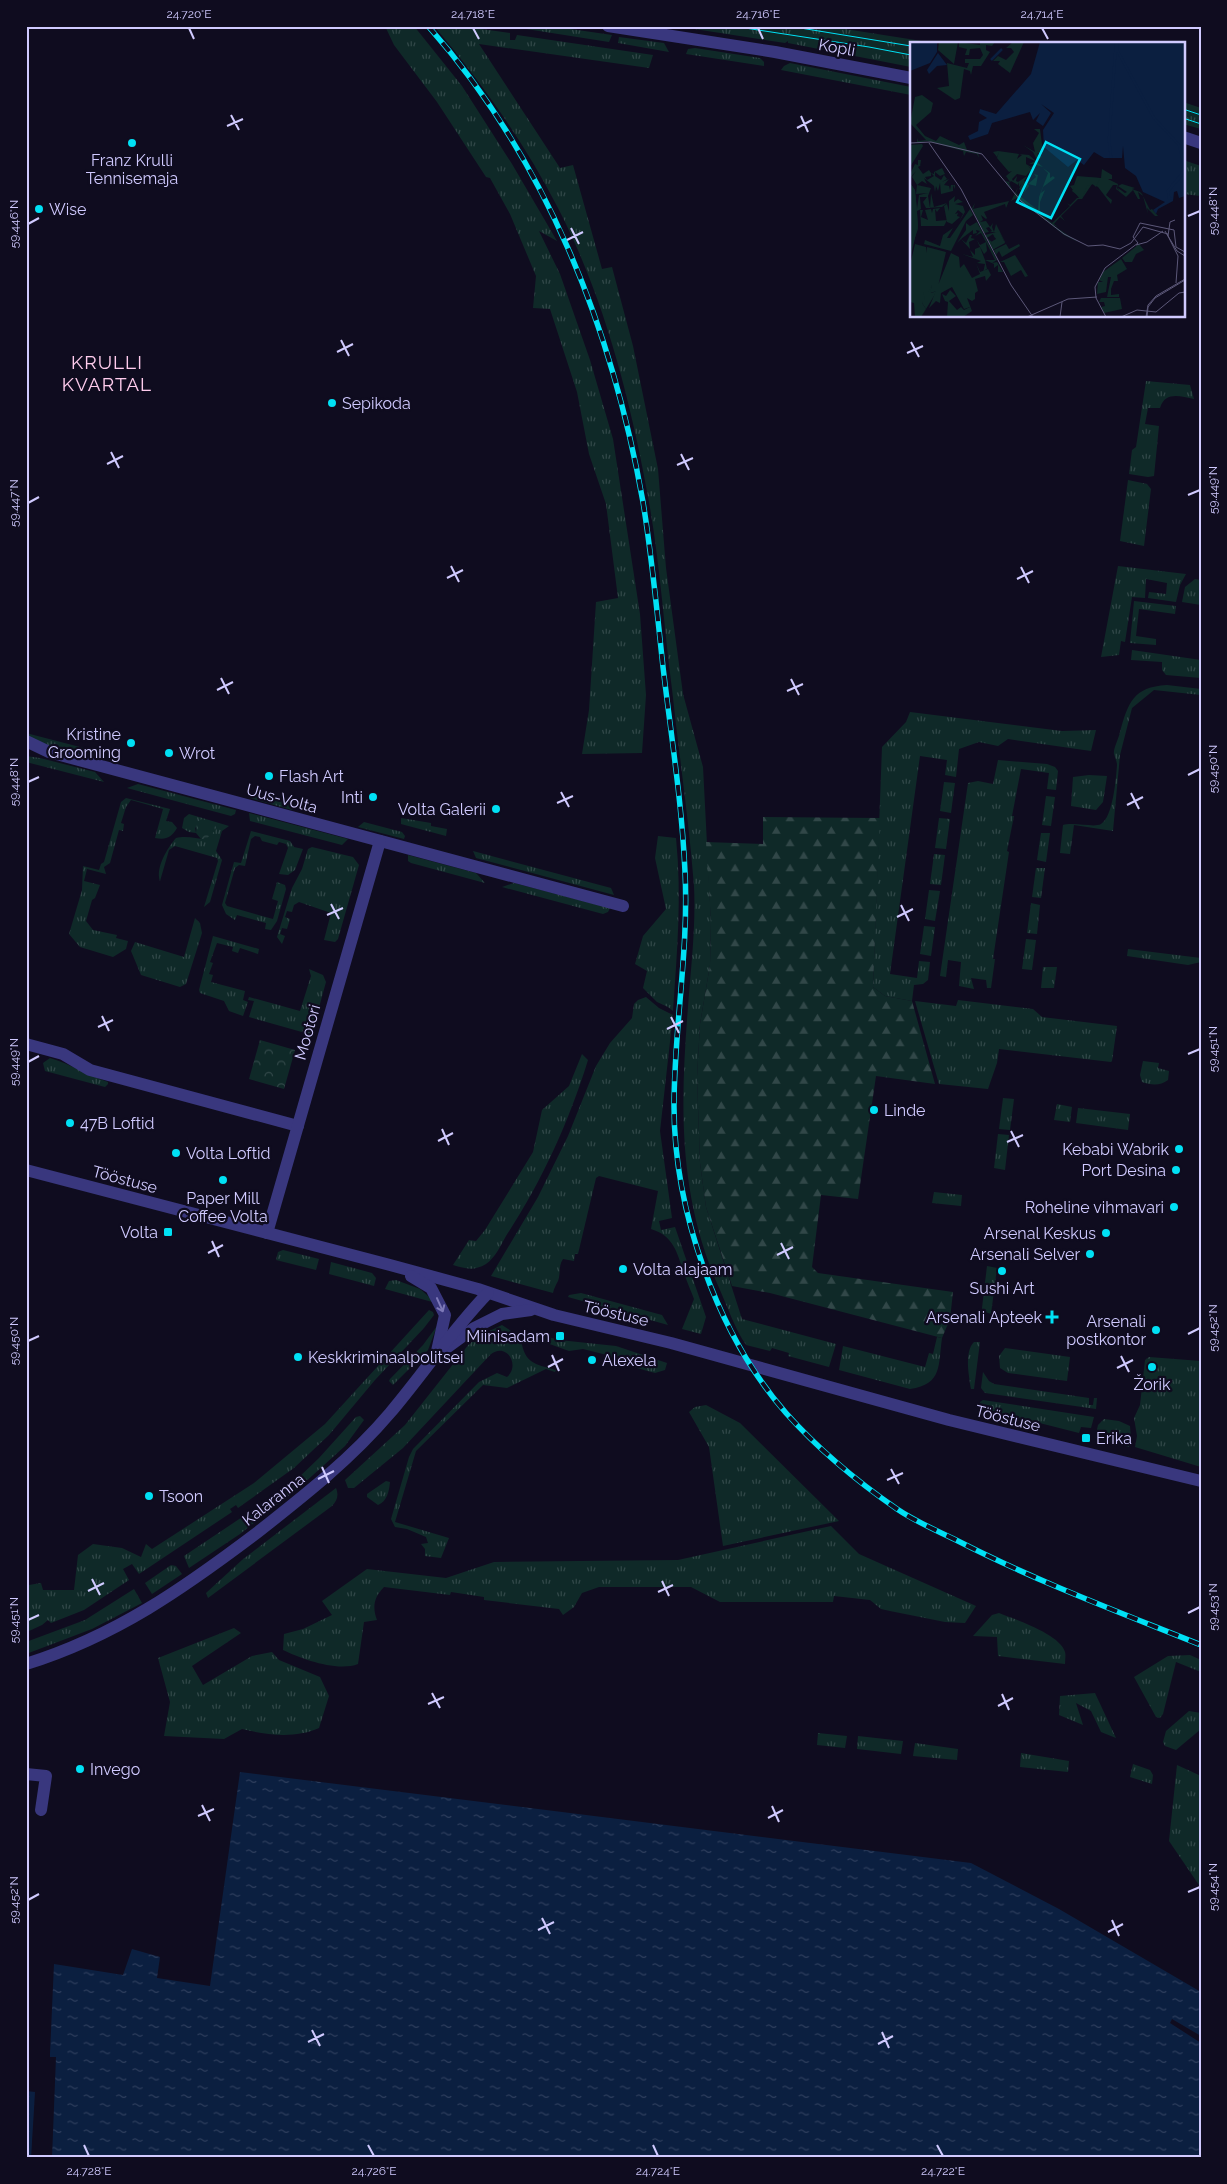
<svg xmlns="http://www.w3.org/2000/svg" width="1227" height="2184" font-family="Raleway,sans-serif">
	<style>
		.grass { fill: url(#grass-tufts) }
		.forest { fill: url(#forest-firs) }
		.park { fill: url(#park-crowns) }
		.water { fill: url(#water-ripples) }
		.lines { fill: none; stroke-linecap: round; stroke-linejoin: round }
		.minor { stroke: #39377e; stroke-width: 12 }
		.tertiary { stroke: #39377e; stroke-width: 12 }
		.tram { stroke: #00e1f5; stroke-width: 1 }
		.rail-casing { stroke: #00e1f5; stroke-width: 5.5 }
		.rail { stroke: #0f0c1f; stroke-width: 4; stroke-dasharray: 11; stroke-linecap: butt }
		.oneway { stroke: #7d79b8 }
		.ticks { fill: none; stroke: #d0caff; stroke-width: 2 }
		.poi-dot { fill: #00e1f5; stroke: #0f0c1f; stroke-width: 2 }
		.labels { text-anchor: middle; stroke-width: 4.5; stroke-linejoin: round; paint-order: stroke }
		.street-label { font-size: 16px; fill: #d0caff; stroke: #0f0c1f }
		.poi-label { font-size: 16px; fill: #d0caff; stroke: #0f0c1f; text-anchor: start }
		.quarter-label { font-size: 19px; letter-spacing: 1px; fill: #ffcced; stroke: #0f0c1f }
		.inset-river { fill: none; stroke: #0b1f40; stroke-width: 2.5 }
		.inset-road { fill: none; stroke: #5c5879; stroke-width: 1 }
		.view { fill: #00e1f5; fill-opacity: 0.15; stroke: #00e1f5; stroke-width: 2.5 }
		.inset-edge { fill: none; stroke: #d0caff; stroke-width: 2.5 }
		.neatline { fill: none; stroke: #d0caff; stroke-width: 2 }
		.ticks-label { font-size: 12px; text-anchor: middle; fill: #d0caff }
	</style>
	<defs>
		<pattern id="grass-tufts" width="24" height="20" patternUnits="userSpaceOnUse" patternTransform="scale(1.25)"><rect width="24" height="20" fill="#0f2928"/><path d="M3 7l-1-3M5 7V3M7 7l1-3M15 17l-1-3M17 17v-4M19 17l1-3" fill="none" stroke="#314748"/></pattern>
		<pattern id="forest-firs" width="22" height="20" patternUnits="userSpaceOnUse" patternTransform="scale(1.25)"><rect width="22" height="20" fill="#0f2928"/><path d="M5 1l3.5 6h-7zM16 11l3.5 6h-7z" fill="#314748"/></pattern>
		<pattern id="park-crowns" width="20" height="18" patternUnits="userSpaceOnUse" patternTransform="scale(1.25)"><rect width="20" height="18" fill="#0f2928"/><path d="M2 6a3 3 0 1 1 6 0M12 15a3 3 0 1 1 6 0" fill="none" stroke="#314748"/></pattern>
		<pattern id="water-ripples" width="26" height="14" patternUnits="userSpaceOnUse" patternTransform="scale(1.25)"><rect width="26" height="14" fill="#0b1f40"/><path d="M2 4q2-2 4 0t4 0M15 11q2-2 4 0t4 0" fill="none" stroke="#2e3e5d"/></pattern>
	</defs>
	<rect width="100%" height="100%" fill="#0f0c1f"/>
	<g class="grass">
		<path d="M385,26H414L462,86L512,164L557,241L539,231L560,274L590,360L613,439L640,614L646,695L642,753L582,754L589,710L596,602L618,598L606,504L589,454L577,392L550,309L533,308L536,276L510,214L490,178L486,177L437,102L394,45Z"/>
		<path d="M434,26H460L510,33V40H515L517,35L653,55L649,68L479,44L560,168L573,165L602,269L612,267L633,346L658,469L666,568L683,694L703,767L711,922L710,965L700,1024L697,1077L700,1163L706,1207L742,1319L836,1344L829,1367L788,1356L789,1353L772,1348L770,1351L746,1345C735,1329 728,1308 720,1290C678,1197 680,1107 688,1007C691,966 696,927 694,886C689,820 679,755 672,689C664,627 660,564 649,502C631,402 605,299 558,208C524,142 482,83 434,26Z"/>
		<path d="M521,26H550L612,35L609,42L520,28Z"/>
		<path d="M675,26H826L941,44H911V67L788,43V41L785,43Z"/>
		<path d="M619,37L664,43L669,52L618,43Z"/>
		<path d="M695,48L760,58L764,62V66L686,54L688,49Z"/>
		<path d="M790,63L911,87V95L781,70L784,66Z"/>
		<path d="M1183,102L1201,108V129L1183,124Z"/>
		<path d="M1183,160L1201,166V196L1183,194Z"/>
		<path d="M1146,381L1190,385L1194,399C1180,396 1165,391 1160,408H1148L1145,424L1159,426L1154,476L1148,477L1129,474L1132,450L1136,447Z"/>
		<path d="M1128,480L1147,484L1151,489L1144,546L1120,541Z"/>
		<path d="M1118,566L1186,574L1180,585L1176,602L1148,598L1149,592L1166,594L1167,583L1146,579L1145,598L1132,597L1125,642L1121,641L1119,655L1101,657Z"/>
		<path d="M1195,579L1201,580V605L1182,602L1185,587Z"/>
		<path d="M1134,601L1176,606L1175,614L1139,609L1136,636L1156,639V645L1130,643Z"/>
		<path d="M1132,650L1201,660V678L1166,675L1162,670V662L1131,660Z"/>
		<path d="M1167,685L1201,689V695L1154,690L1132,708L1120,755L1113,831L1074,825L1070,854L1060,853L1063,825C1074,822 1095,828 1101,824C1113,817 1116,779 1117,765C1117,761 1115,758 1114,754C1113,749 1119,738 1120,732C1128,703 1133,687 1167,685Z"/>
		<path d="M910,712L1062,731L1096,730L1091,751L1008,739L998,746L979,742L959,749L956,777L945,775L947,760L920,756L890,974L917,978L919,961L930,962L928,980L923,984L914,985L912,1001L885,996L873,987L882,747L906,722Z"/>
		<path d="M26,733L103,753L98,758L43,744L26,736Z"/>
		<path d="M26,756L40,758L95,772L104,782L26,762Z"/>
		<path d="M998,760L1047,764L1055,767L1058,771L1056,790L1047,789L1049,773L1021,769L1012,816H1014L1007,851L1009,852L993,959H995L991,988H987L986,980L971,978L974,989L959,986L961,962L948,960L946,977L940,976L968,783L978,781L993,784Z"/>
		<path d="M1089,775L1107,776L1103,802L1096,810L1071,806L1073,777Z"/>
		<path d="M944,782L955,783L951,813L940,811Z"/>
		<path d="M138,784L236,810L235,814L231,816L127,788Z"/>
		<path d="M256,794L298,805V806L292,810L250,798Z"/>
		<path d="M1046,796L1055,797L1051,826L1042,825Z"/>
		<path d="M126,798L170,809L166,821L172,822L177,828C171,838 166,840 155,838L163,809L131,800L126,807L121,823L124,824L123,831L119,830L110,863L104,867L106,874L87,869L84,881L100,885L95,898L92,900L86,921L93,930L117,935L116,938L128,941L126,949L113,957L80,947L69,934L82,890L83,866L99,870L101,864L104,862L121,802Z"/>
		<path d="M249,813L348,839L342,845L250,821Z"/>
		<path d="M189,814L229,826L222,831L216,851L222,860L210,902L204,907L218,861L217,858L175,846L169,850L160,881C155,868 168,847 176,838C187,835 196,839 206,839L195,827L196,833L189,832L182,828L184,818Z"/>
		<path d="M401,818L431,823V826L447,829L446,836L401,824Z"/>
		<path d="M939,818L950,819L946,849L935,848Z"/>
		<path d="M364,822L402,832L405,836L404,839L358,827Z"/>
		<path d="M251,831L290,841L294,847L303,849L295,870L288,875L279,874L288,848L286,844L279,842L277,845L262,841L260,837L255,836L251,839L245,866L239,865L235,868L225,903L227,906L273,919L278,901L272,899L277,882L285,885L286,889L277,921L271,930L265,929L266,923L237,915L235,920L226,914L222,905L234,862L241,863Z"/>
		<path d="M1041,833H1050L1046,862L1037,860Z"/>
		<path d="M658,836L676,838C682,897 677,953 673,1011L668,1007L657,1002L643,988L647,971L635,964L643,936L666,909L655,858Z"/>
		<path d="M312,847L353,857L359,865L338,939L335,942L324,940L331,913L299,902L294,905L292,912L287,911L285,917L290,919L287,929L282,928L280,934L285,936L282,944L277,937L292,888L302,869L308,849Z"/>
		<path d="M473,851L611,888L614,895L476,858Z"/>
		<path d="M934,854L945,855L941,885L930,884Z"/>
		<path d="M408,855L476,873L485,883L411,863L408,861Z"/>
		<path d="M1036,868H1045L1041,898L1032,897Z"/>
		<path d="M514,883L610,908L608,912L603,914L502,887Z"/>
		<path d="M929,890L940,891L935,921L925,919Z"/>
		<path d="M1031,903L1040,905L1037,934L1027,933Z"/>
		<path d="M195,918L200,923L202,933L186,984L180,987L141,975L131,951L135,942L184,957Z"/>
		<path d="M924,926L935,927L931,956L920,954Z"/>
		<path d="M213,936L259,949L258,954L240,948L238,953L232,951L233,947L217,943L210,962L213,963L209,974L213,975L211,982L245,991L243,1000L248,1002L243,1016L229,1011L224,1001L200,993L199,990Z"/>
		<path d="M1026,939L1036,940L1032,970L1022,969Z"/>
		<path d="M1128,949L1201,958V962L1188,965L1127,956Z"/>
		<path d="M1043,967H1057L1054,988H1041Z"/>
		<path d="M309,969L323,975L326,982L312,1033L309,1034L249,1017L254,1001L248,1000L249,997L300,1011L311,976Z"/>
		<path d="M646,997L659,1008L673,1015L660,1131L672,1218L659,1221L661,1230L675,1227L706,1317L701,1334L682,1329L694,1299C691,1291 687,1282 684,1273C677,1253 674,1236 651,1229L658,1191L599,1176L596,1178L578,1254H575L574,1261L563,1259C558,1266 561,1273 558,1281C556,1285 554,1288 553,1293L491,1276L538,1197L568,1136L596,1066L610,1043L632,1018L634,1004L638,1000Z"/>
		<path d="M958,1000L1033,1009L1042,1017L1117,1026L1112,1061L1111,1062L999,1049L997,1063L988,1089L939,1084L915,1001L956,1006Z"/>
		<path d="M582,1054L588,1060C569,1122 541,1183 506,1236C501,1245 495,1258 486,1264C474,1271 466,1269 453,1265L469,1240L476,1241L485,1230L533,1152L542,1110L569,1086Z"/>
		<path d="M50,1058C70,1064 88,1075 108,1082V1084L105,1087L45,1071L43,1063Z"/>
		<path d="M1143,1061L1159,1063L1158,1068L1169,1071L1168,1080C1160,1086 1151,1085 1142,1082L1140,1075Z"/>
		<path d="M1003,1098L1014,1099L1010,1130L999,1129Z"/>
		<path d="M1057,1104L1072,1107L1070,1122L1054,1120Z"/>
		<path d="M1078,1108L1130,1114L1128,1130L1076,1123Z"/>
		<path d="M998,1134L1009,1135L1005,1170L994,1168Z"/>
		<path d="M934,1192L962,1195L961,1206L932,1203Z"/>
		<path d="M283,1250L319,1259L316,1270L276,1260L278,1252Z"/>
		<path d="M331,1262L372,1273L376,1278L374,1286L329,1274Z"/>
		<path d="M987,1266L997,1268L991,1314L983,1311L982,1308Z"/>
		<path d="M396,1280L420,1289L436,1303L385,1289L389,1281Z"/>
		<path d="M581,1293L662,1315L668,1325L568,1297L569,1295Z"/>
		<path d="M429,1310L433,1312L434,1315L424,1328L375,1380L329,1435L294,1468L238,1508L236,1505L230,1509L232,1512L139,1574L132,1564L123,1569L129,1580L84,1610L51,1623L48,1620L42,1625L29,1631L26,1628V1595L29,1585L41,1583L43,1590H74L78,1555L93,1544L122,1548L141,1557L146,1544L152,1549L254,1483L325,1424Z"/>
		<path d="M502,1325L511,1331L515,1339L521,1340C525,1364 535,1364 556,1370L555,1372L546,1369L507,1388L483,1385L416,1451L395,1522L449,1538L441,1558L425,1556V1549L421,1544L428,1543L426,1537L407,1529L395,1527L391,1519L409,1457L413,1449L479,1382L497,1373L507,1377C521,1365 506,1341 490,1355L403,1448L354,1488H348L345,1480L405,1425L469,1344L483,1334Z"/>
		<path d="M437,1326L428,1350L393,1385L389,1381L390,1379L423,1345Z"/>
		<path d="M538,1334L559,1340L616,1346L667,1363L665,1370L655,1373L618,1363L607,1355L583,1349L569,1351L544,1342Z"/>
		<path d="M937,1337L942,1338C938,1365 943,1384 910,1389L839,1370L843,1346L925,1367L929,1353L933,1354Z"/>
		<path d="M974,1342H980L974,1389H971C969,1376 964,1352 974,1342Z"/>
		<path d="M1005,1348L1070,1357L1067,1381L1008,1373L1000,1368L999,1356Z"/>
		<path d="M1149,1357L1201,1361V1467L1135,1447L1137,1436L1134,1418L1140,1405L1145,1360Z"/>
		<path d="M983,1372L989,1381L994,1384L1089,1398V1405H1093L1094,1398H1097L1096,1409L985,1393L981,1388Z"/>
		<path d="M983,1400L1094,1417L1091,1428L1081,1427L1079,1433L981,1408L980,1402Z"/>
		<path d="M706,1405L740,1423L839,1521L723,1546L709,1447L689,1412L695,1407Z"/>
		<path d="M360,1416L364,1420L345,1446L302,1485L240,1534L189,1568L184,1556L293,1483L319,1458L356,1417Z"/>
		<path d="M1104,1419L1119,1421L1130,1426L1131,1439L1129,1447L1095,1438L1098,1425Z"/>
		<path d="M386,1481L390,1482C389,1492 387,1501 378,1505L367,1497V1494Z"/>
		<path d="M336,1488C339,1496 337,1500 332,1506L208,1598L206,1593L242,1560Z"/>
		<path d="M831,1526L859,1554L976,1606L965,1623L945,1622L890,1611L881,1609L870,1600L834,1596L833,1602H720L691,1587H599L582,1593L574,1607L563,1615L559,1609L484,1600V1597L451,1592L450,1595L384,1587C374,1597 372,1607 377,1620L364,1622L358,1664C337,1672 302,1659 283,1650L284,1634L303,1629L332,1615L322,1601L367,1569L446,1578L494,1562L678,1560Z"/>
		<path d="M171,1565L176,1566L182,1574L152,1594L145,1583Z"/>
		<path d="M134,1589L142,1603L92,1629L26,1654V1642L85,1620Z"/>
		<path d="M999,1613C1014,1619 1060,1634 1065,1652C1066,1655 1065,1660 1065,1664L998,1656L997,1637L973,1636L992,1615Z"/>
		<path d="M234,1628L241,1633L192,1666L203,1685L252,1656L272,1652L279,1660L320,1677L329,1696L319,1728C294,1739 267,1735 242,1729L224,1739L164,1736L170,1702L158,1658Z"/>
		<path d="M1190,1655L1201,1660V1672L1176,1662L1163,1714L1160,1718L1156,1717L1134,1677L1168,1656Z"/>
		<path d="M1095,1693L1116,1738L1101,1732L1091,1711L1076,1703L1083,1725L1059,1715L1060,1696Z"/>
		<path d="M1189,1711L1201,1713V1729L1176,1750L1165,1746L1163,1742L1166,1731Z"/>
		<path d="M818,1733L847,1736L845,1748L817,1745Z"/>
		<path d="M858,1736L903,1741L901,1754L857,1749Z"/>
		<path d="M915,1743L958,1749L957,1760L913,1756Z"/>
		<path d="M1021,1753L1069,1761L1068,1772L1020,1767Z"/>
		<path d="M1133,1764L1150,1770L1153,1775L1152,1784L1130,1777Z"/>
		<path d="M1177,1765L1201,1776V1888L1169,1841Z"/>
	</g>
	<path class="forest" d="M763,817L880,818L873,987L885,996L912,1001L935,1084L876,1076L858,1199L821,1195L812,1267L818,1273L953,1292L950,1319L942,1338L770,1293L732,1286L706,1207L700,1163L697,1077L700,1024L710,965L711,922L706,842L763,844Z"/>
	<g class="park">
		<path d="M202,819L213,822L217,829L206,839H201L196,833L197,822Z"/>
		<path d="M260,1040L295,1050L284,1089L249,1079Z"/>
	</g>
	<g class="water">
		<path d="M240,1772L971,1863L1059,1909L1201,1992V2036L1172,2019L1170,2023L1201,2043V2158H52L56,2057H50V2054L54,1964L123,1975L132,1949L160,1957L157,1978L210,1986Z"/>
		<path d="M26,2091L35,2092L31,2158H26Z"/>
	</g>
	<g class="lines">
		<g class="minor">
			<path d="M26,741L49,752L623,906"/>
			<path d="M26,1044L63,1054L90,1070L298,1126"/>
			<path d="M267,1233L380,841"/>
			<path d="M26,1774L46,1776L41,1810"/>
		</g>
		<g class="tertiary">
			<path d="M608,26L775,52L911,78"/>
			<path d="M1183,137L1201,143"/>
			<path d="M26,1170L390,1265L478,1289L554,1315L671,1343L949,1420L1201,1481"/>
			<path d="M411,1276L431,1288L445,1315L437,1351"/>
			<path d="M448,1347L474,1328L502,1314L531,1310"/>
			<path d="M26,1664C116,1636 184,1588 258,1532C305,1495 352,1458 390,1413C424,1373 452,1330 488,1293"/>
		</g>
		<g class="tram">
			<path d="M732,26L869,47L911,55"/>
			<path d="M788,26L911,46"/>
			<path d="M1183,109L1201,115"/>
			<path d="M1183,118L1201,124"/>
		</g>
		<defs>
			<path id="rail" d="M428,26C546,159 612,328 643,502C652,557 657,612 663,667C671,735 682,803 685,872C689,950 674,1028 674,1106C674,1211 717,1334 786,1413C818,1449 858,1482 897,1509C916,1522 938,1531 958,1541C1036,1581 1119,1612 1201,1645"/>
		</defs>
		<use href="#rail" class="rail-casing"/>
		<use href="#rail" class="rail"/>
	</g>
	<defs><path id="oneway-shaft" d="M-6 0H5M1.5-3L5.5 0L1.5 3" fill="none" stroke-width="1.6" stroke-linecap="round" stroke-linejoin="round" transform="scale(1.25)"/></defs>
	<use class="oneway" href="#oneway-shaft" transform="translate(440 1305) rotate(66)"/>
	<path class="ticks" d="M189,28L194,39M473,28L479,39M758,28L763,39M1042,28L1048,39M231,115L239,130M801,116L808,132M227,126L243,119M797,128L812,120M1188,216L1200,211M28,224L39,218M571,228L579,244M567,240L583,232M341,340L349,356M911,342L919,357M337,352L353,344M907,353L923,346M111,452L119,468M681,454L689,470M107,464L123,456M677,465L693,458M1188,495L1200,490M28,503L39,497M451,566L459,582M1021,567L1029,583M447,578L463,570M1017,579L1033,571M221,678L229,694M791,679L799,695M217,690L233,682M787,691L803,684M1188,775L1200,769M28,782L39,777M561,792L569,807M1131,793L1139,809M557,803L573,796M1127,805L1143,797M331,904L339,919M901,905L909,921M327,915L343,908M897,917L913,909M102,1016L109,1031M671,1017L679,1033M98,1027L113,1020M667,1029L683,1021M1188,1054L1200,1049M28,1062L39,1056M442,1129L449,1145M1011,1131L1019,1147M438,1141L453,1133M1007,1142L1023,1135M212,1241L219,1257M781,1243L789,1259M208,1253L223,1245M777,1255L793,1247M1188,1334L1200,1328M28,1341L39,1336M552,1355L559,1371M1121,1356L1129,1372M548,1367L563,1359M1117,1368L1133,1360M322,1467L329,1483M891,1469L899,1484M318,1479L334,1471M887,1480L903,1473M92,1579L100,1595M662,1581L669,1596M88,1591L104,1583M658,1592L673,1585M1188,1613L1200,1607M28,1620L39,1615M432,1693L440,1708M1002,1694L1009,1710M428,1704L444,1697M998,1706L1013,1698M202,1805L210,1821M772,1806L779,1822M198,1816L214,1809M768,1818L783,1810M1188,1892L1200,1887M28,1900L39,1894M542,1918L550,1934M1112,1920L1119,1936M538,1930L554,1922M1108,1932L1123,1924M312,2030L320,2046M882,2032L889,2048M308,2042L324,2034M878,2044L893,2036M84,2145L89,2156M368,2145L374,2156M653,2145L658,2156M937,2145L943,2156"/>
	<g class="poi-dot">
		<circle cx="132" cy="143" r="5"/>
		<circle cx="39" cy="209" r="5"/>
		<circle cx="332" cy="403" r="5"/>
		<circle cx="131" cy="743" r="5"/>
		<circle cx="169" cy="753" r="5"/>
		<circle cx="269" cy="776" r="5"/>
		<circle cx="373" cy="797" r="5"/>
		<circle cx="496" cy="809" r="5"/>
		<circle cx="874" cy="1110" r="5"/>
		<circle cx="70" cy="1123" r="5"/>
		<circle cx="1179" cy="1149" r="5"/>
		<circle cx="176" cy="1153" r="5"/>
		<circle cx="1176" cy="1170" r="5"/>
		<circle cx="223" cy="1180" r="5"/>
		<circle cx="1174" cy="1207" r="5"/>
		<rect x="163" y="1227" width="10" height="10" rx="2.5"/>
		<circle cx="1106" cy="1233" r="5"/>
		<circle cx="1090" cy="1254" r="5"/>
		<circle cx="623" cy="1269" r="5"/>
		<circle cx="1002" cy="1271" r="5"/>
		<path d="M1049.5 1309.5h5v5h5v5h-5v5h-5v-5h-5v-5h5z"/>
		<circle cx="1156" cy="1330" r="5"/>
		<rect x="555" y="1331" width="10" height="10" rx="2.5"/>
		<circle cx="298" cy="1357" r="5"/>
		<circle cx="592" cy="1360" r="5"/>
		<circle cx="1152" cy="1367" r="5"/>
		<rect x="1081" y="1433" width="10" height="10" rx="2.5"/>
		<circle cx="149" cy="1496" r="5"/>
		<circle cx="80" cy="1769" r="5"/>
	</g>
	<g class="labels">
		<g class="street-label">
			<text transform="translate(837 47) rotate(10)" y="6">Kopli</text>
			<text transform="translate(282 798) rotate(15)" y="6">Uus-Volta</text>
			<text transform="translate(307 1032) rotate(-74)" y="6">Mootori</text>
			<text transform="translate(125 1179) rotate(15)" y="6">Tööstuse</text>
			<text transform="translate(616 1313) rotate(13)" y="6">Tööstuse</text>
			<text transform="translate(1008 1418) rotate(14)" y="6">Tööstuse</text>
			<text transform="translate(273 1499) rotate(-38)" y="6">Kalaranna</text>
		</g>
		<g class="poi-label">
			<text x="132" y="166" text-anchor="middle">Franz Krulli<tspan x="132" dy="18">Tennisemaja</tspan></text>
			<text x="49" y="215">Wise</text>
			<text x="342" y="409">Sepikoda</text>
			<text x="121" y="740" text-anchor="end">Kristine<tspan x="121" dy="18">Grooming</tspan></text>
			<text x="179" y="759">Wrot</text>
			<text x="279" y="782">Flash Art</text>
			<text x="363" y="803" text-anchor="end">Inti</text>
			<text x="486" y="815" text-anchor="end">Volta Galerii</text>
			<text x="884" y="1116">Linde</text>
			<text x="80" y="1129">47B Loftid</text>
			<text x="1169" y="1155" text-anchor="end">Kebabi Wabrik</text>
			<text x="186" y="1159">Volta Loftid</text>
			<text x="1166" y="1176" text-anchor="end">Port Desina</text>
			<text x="223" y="1204" text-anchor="middle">Paper Mill<tspan x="223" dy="18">Coffee Volta</tspan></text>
			<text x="1164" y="1213" text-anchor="end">Roheline vihmavari</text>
			<text x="158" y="1238" text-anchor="end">Volta</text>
			<text x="1096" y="1239" text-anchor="end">Arsenal Keskus</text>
			<text x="1080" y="1260" text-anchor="end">Arsenali Selver</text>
			<text x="633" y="1275">Volta alajaam</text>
			<text x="1002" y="1294" text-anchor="middle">Sushi Art</text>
			<text x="1042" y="1323" text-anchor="end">Arsenali Apteek</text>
			<text x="1146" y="1327" text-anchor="end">Arsenali<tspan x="1146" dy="18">postkontor</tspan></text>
			<text x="550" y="1342" text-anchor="end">Miinisadam</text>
			<text x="308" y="1363">Keskkriminaalpolitsei</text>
			<text x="602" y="1366">Alexela</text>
			<text x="1152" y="1390" text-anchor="middle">Žorik</text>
			<text x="1096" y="1444">Erika</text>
			<text x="159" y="1502">Tsoon</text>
			<text x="90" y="1775">Invego</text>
		</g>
		<g class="quarter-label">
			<text x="107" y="369">KRULLI<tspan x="107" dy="22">KVARTAL</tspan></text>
		</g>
	</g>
	<g transform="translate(910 42)">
		<rect width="275" height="275" fill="#0f0c1f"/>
		<path d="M29,0H48L44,22L28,8ZM49,0L70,3V0H85L82,4L76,3V8L80,10L71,24H63L61,33L60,29L54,27L50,56L45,58L27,46L39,44L37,21L57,26L59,21H55V17H70L73,13L70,6L60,7L59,13H55L57,7L49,5ZM103,0H114L100,31L88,22L90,19H83L88,14L96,18L104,10L101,6H96ZM12,53L23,61L21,70L6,83L15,94L26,99L30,94L49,103L54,100L57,108L72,111H68L69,116L67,112L56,110L54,114L53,109L17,99L0,102L7,100V96L8,99L16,98L0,81L5,55ZM124,87H130L133,110L127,112L132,115L127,118L123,110L113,103L125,110L123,101L129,91ZM88,109L109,112L107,117L112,113L109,112L119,113L126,119L124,122H119L125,119L116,115V122L121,125L127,120L133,125L126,123L122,127L118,124L122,128L119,132L120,129L116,134L107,132L102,137L103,139L107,134L106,139L108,140L117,134L114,139L118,142L126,135L124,132L128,133L126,144L118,142L119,144L114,151L116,145L112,149L109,147L112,141L109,145V140L108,143L101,139L99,141L104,151L95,139L100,140L96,134L102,129L99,130L87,116L89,110L87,115L83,110ZM8,118H11L10,124L13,122L8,125L13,132L19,128L17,125L21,131V134L15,135L17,138L24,134L21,131L24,132V130L32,126L35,132L30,134L25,130V134L31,138L34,133L37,137L32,140L39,137L34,143L39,144L40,148L41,143H45V147L43,143V149L31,152L30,141L28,149L26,144L25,150L24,144L14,136L17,142L12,139L7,143L2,135L6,129L1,135L0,132L5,122L8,123ZM133,126L140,131V136L143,134L140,131L145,136L133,145L131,151L135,148L130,160V171L142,181L160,164L157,161L160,163L167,156H169L160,144L164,143L167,134L191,136L192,127L202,133V137H198L208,142L207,146L209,149L208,146L215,151L217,150L208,144L212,142L225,146L222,147L230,150L232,152L240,168L242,167L248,174H245L237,166L238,172L233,154L228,150L230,157H228L223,148L216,155L206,147L207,143H203L196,153L202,158L201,162L188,145L182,142L172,157H168L151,174L155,179L150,175L144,182L148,185L143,183L168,200L154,193L107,156L101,159L108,145L106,151L128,168L129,155L138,131ZM0,141L5,148L7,167L9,153L18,151L6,152L7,143L21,146L18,154L20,166L21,151L24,165L37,161L32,165L16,166L13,160L17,155H10L11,167L7,169L8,187L3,201L0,187ZM45,154L44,160L48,157L53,160L45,162L53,164L55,170L49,180L53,172L48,168L45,172L48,171L47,174L50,175L42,182L37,180L34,164L37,162L39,169V159ZM99,159L96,166L95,162L74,170L77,176L76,177L71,173L73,178L70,180L76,179L80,185L83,181L82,185L84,190L86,182L95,200L92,202L95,201L87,204L94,199L90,192L85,196L83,192L77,196L87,204L83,208L75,193L86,190H80L82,189L79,185L76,186L79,190L74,191L62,166L65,161L63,167ZM30,166L27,170L25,167L26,179L37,178L34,184H11L10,168H13L11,175L18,178L15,168L21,167L22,171L23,167ZM67,180L87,218L82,221L87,220L93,230H88V223L84,226V222L75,218L77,227L73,229L77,228L73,231L75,222L67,221L71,219L52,212L63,215L60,208L65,213V207L70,205L75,218H85L76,200L77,209L74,212L69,203L67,198L70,203L76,200L71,191L65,194L70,189L66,188L67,191L63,192V188L51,197L56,201L60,193H62L61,196L65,197L59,200L60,207L51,197L47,201L56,188V181L60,184ZM22,243L21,251L27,249L16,267L12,261L13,250Z" fill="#0f2928"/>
		<path d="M5,202L16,205L17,211V205L36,210L27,249L20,251L22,243L18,250H13L15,257L12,261L16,267L11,275H5L4,261L0,260V223ZM41,211L49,215L50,226L54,222L62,236L70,232L66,221L70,230L78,227L81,233L76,239L75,234L65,237L68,249L65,251V257L62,259L57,256L62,269L53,275H37L38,260L35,259L32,252L36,254L40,248L46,254L39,259L47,268L51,265L54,268L60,265L54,267L42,245L31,251L30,261L26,259L19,266Z" fill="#0f2928"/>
		<path d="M12,102L13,104L0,125V103ZM170,135L190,136L186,145L183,142L177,144L172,157L162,149ZM0,141L5,148L8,183L0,218ZM60,167L63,173L56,179L41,209L14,202L15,198L30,204L33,193L43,186L37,196H40ZM229,202L234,208L226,212L222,220H215L212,216ZM211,217L217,227L207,233L208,239H204L201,247V253L209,252V255H197L201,235H198L196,250L187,252L188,240H193L189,238L193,230ZM191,256H210L212,267L194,271L191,265L195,264L194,260H189Z" fill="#0f2928"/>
		<path d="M96,202L99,207L109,202L110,204L92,215L89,209L86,213L84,208ZM105,213L118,234L115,235L111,228L101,234L94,220H90Z" fill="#0f2928"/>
		<path d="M89,189L95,201L84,207L81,200L86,197L83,192Z" fill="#0f2928"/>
		<path d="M0,0H27V10L20,21L0,29ZM130,0H275V154L269,156L267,149L264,150L263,159L248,167L246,172L243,168L255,160L233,150L226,134L215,126L213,104L212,116H194L184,110L174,123L167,118L158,125L134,105L133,88L144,71L131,62L141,71L133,84L126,79L130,71L123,78L120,70L82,81L78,92L60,98L58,94L68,89L69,80L77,76L69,71L70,67L86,72L121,32ZM28,11L37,23L27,24L19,32L17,28Z" fill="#0b1f40"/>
		<path class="inset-river" d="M207,0V8L244,76L269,103L274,123L271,134L258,149L259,156L263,157M81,18L92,7M201,116L199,98L206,0M261,145L275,128"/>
		<path class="inset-road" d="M0,101L21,100L72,112L111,159L154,192L178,204L193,203L210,207L221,201L233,185L258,192M19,101L51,147L101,243L123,275M264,188L266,205L275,210M255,189L267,209L275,214M257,192L268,214L266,241M258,194L260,180L265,178M226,203L237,200L253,189M117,275L158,257L187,255M150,275L152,260M196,275L186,256L185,245L195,226L228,201L223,195L230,181L264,188M211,275L227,268L246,270L269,251L275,250M236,275L238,263L246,254L275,237M237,275L238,265L245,256L275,238"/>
		<path class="view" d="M136,100L170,117L141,176L107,160Z"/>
		<rect width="275" height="275" class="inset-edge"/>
	</g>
	<rect width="1227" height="2184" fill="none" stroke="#0f0c1f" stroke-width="55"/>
	<rect x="28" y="28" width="1172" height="2128" class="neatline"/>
	<g class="ticks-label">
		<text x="189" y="18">24.720°E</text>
		<text x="473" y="18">24.718°E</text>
		<text x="758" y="18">24.716°E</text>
		<text x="1042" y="18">24.714°E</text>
		<text transform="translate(1213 211) rotate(-90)" y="4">59.448°N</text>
		<text transform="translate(14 224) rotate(-90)" y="4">59.446°N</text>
		<text transform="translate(1213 490) rotate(-90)" y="4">59.449°N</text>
		<text transform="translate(14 503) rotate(-90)" y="4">59.447°N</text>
		<text transform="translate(1213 769) rotate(-90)" y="4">59.450°N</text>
		<text transform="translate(14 782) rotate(-90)" y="4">59.448°N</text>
		<text transform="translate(1213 1049) rotate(-90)" y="4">59.451°N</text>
		<text transform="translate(14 1062) rotate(-90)" y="4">59.449°N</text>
		<text transform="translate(1213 1328) rotate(-90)" y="4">59.452°N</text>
		<text transform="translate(14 1341) rotate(-90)" y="4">59.450°N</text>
		<text transform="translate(1213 1607) rotate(-90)" y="4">59.453°N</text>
		<text transform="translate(14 1620) rotate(-90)" y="4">59.451°N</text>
		<text transform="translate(1213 1887) rotate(-90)" y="4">59.454°N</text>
		<text transform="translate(14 1900) rotate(-90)" y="4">59.452°N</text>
		<text x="89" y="2175">24.728°E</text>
		<text x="374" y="2175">24.726°E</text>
		<text x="658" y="2175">24.724°E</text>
		<text x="943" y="2175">24.722°E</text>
	</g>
</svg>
